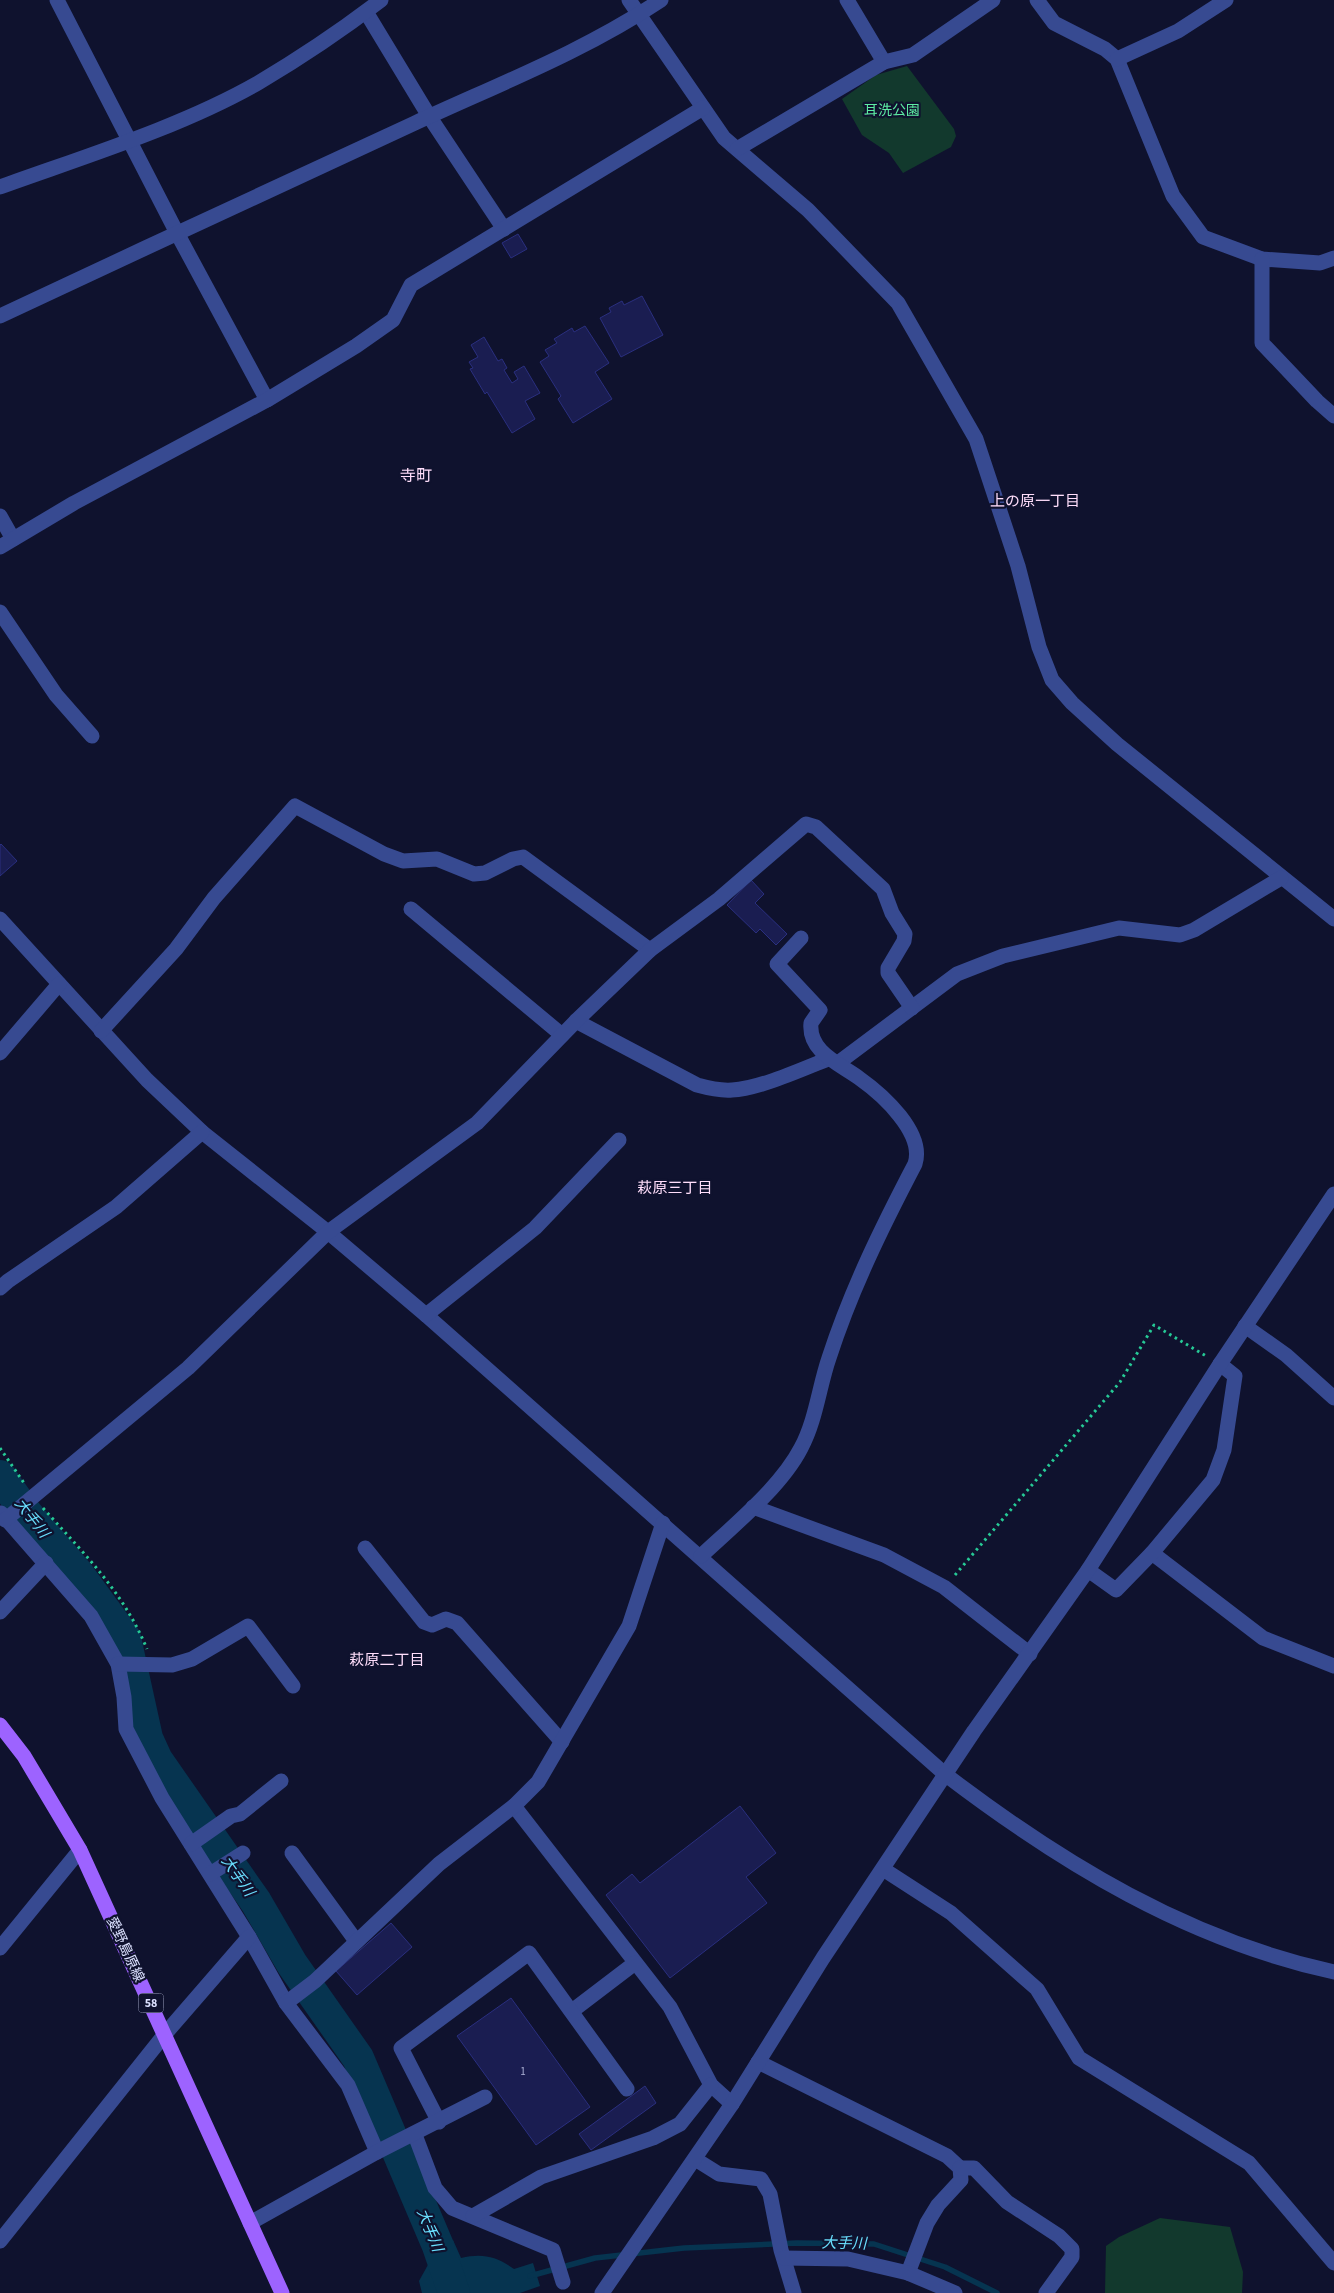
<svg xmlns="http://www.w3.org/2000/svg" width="1334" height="2293" font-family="'Source Sans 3','Noto Sans JP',sans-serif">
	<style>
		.green { fill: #12392d }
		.water { fill: #063450 }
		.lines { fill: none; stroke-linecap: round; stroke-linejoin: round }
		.stream { stroke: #063450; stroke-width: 5.5 }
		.river { stroke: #063450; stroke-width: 32 }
		.building { fill: #1a1d51; stroke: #2a2f7f }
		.path { stroke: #26ca96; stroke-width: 3; stroke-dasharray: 2.5 4; stroke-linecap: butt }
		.minor { stroke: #374a91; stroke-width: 15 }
		.major { stroke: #9d63ff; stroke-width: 15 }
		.labels { text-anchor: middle; stroke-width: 4.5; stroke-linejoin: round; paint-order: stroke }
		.number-label { font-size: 11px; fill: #acb0d4 }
		.shield { fill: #0f122e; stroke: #9ea3c0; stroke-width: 1 }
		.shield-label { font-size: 12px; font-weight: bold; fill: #dce1ff }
		.park-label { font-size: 14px; fill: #5deba3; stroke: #0f122e }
		.street-label { font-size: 14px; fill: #dce1ff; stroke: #0f122e }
		.neighbourhood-label { font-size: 15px; fill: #ffdefb; stroke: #0f122e }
		.water-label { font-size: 15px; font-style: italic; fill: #6ae0ff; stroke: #0f122e }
		.quarter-label { font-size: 16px; fill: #ffdefb; stroke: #0f122e }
	</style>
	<rect width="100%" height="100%" fill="#0f122e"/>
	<g class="green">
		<path d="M907,66L954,129L956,136L951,147L903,173L889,153L862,135L842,99L876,75Z"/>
		<path d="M1160,2218L1230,2227L1243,2272L1242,2293H1105L1106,2246L1119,2237Z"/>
	</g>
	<path class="water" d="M453,2240L461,2258C482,2253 496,2256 514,2269L533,2263L540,2286L520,2293H422L419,2281L429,2263L424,2253Z"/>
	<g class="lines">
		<path class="stream" d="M530,2276L595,2258L684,2248L797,2243L874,2244L945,2267L997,2293"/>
		<path class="river" d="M0,1476L27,1514L79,1575L125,1638L147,1738L157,1760L256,1902L292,1964L358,2058L438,2246L454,2293"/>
	</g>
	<g class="building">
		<path d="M518,234L527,249L511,258L502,243Z"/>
		<path d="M642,296L663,335L621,357L600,318L611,312L609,308L622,301L624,305Z"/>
		<path d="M585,326L609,363L595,372L612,399L573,423L558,399L561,396L540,362L549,356L545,350L557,343L554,339L572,328L574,332Z"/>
		<path d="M484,337L498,361L502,359L507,368L504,370L512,383L518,379L514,372L524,366L540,393L525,401L535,419L512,433L487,392L485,394L470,369L473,368L469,362L478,357L471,345Z"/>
		<path d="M1,844L17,861L0,876V845Z"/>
		<path d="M751,880L764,894L755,903L787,934L776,945L760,929L756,933L727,905Z"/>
		<path d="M740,1806L776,1853L746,1877L767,1903L670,1978L606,1895L632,1874L640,1883Z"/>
		<path d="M391,1923L412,1947L357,1995L336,1971Z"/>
		<path d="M511,1998L590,2107L536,2145L457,2036Z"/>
		<path d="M645,2086L656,2103L591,2150L579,2134Z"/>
	</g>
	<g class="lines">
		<g class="path">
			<path d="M0,1448L24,1483"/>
			<path d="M43,1508C84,1554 123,1591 147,1649"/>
			<path d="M955,1575L1120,1382L1154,1325L1206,1356"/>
		</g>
		<g class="minor">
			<path d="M57,0L177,233L267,400"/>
			<path d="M629,0L724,138L808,210L898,303L976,439L1018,566L1039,647L1052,680L1072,703L1117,744L1334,919"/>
			<path d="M847,0L884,62"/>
			<path d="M1037,0L1054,23L1105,49L1117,59L1173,196L1203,237L1262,259L1320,263L1334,258"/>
			<path d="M366,12L429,116L504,229"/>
			<path d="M1117,59L1178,31L1226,0"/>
			<path d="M737,149L884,62L913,55L993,0"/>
			<path d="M0,187C83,157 181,127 258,83C300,58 342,30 381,0"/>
			<path d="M1262,259V343L1317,401L1334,416"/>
			<path d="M0,316C138,251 277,187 415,123C499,84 583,52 661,0"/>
			<path d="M0,516L13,539"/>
			<path d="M0,547L74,503L267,400L356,346L393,320L411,285L703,108"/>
			<path d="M0,612L56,695L92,736"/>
			<path d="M411,909L562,1035"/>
			<path d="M0,919L147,1080L202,1132L328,1232L426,1315L946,1775C1063,1864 1188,1940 1334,1972"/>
			<path d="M576,1021L697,1085C708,1088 720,1091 732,1090C759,1089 802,1069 828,1059"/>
			<path d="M101,1031L176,949L214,898L295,806L384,854L403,861L437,859L474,874L485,873L513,859L523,857L650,950"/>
			<path d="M0,1053L59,984"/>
			<path d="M838,1063L957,974L1003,956L1119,928L1180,935L1194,930L1281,878"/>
			<path d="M0,1288L8,1281L116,1207L202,1132"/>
			<path d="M426,1315L535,1228L619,1140"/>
			<path d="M1245,1326L1286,1355L1334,1398"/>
			<path d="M753,1507L884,1555L944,1587L1030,1654"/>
			<path d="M1,1513L91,1616L118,1664L124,1697L126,1729L162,1798L249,1937L286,2003L348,2085L377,2152"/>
			<path d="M5,1520L188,1368L328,1232L477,1123L576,1021L650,950L719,899L806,824L816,827L883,889L892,913L905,934L904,941L888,968V973L912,1008"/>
			<path d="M365,1548L424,1622L432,1625L446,1619L457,1623L562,1742"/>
			<path d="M1152,1553L1263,1638L1334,1666"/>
			<path d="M701,1556C733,1526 781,1487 801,1448C816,1420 819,1387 829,1358C851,1290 882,1227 915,1164C925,1133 883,1095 859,1078C840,1064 808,1052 811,1023L820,1010L777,964L801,938"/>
			<path d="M1088,1570L1116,1590L1152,1553L1213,1480L1224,1450L1235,1376L1220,1364"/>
			<path d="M0,1612L46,1563"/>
			<path d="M118,1664L172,1665L192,1659L248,1626L293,1686"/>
			<path d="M514,1806L670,2007L711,2085L732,2104"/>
			<path d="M191,1844L231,1816L240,1814L281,1781"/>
			<path d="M292,1853L356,1941"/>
			<path d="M883,1869L951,1913L1037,1989L1079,2058L1249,2163L1334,2263"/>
			<path d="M210,1874L243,1853"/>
			<path d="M0,1948L80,1850"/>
			<path d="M286,2003L315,1981L439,1864L514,1806L538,1782L629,1626L663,1523"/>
			<path d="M572,2011L635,1963"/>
			<path d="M758,2062L947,2156L960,2168L961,2180L938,2205L927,2223L908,2273"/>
			<path d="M439,2122L401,2048L529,1953L627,2089"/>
			<path d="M415,2135L435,2188L452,2208L553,2250L563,2282"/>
			<path d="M695,2159L719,2174L761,2179L770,2194L781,2250L794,2293"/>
			<path d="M960,2168H974L1007,2202L1059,2236L1072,2249V2257L1046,2293"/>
			<path d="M473,2216L541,2177L653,2138L680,2124L711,2085"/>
			<path d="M250,2223L377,2152L485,2097"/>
			<path d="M0,2241L165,2034L249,1937"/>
			<path d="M784,2258L848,2259L908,2273L955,2293"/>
			<path d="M602,2293L732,2104L823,1958L974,1731L1088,1570L1220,1364L1334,1194"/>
		</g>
		<path class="major" d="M0,1725L24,1756L80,1850L282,2293"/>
	</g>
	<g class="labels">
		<g class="number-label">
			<text x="523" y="2075">1</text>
		</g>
		<rect class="shield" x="138.5" y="1993.5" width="25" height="19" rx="4"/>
		<g class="shield-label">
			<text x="151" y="2007">58</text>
		</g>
		<g class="park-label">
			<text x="892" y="115">耳洗公園</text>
		</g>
		<g class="street-label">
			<text transform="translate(126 1949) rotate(65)" y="5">愛野島原線</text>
		</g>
		<g class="neighbourhood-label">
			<text x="1035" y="506">上の原一丁目</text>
			<text x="675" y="1193">萩原三丁目</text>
			<text x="387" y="1665">萩原二丁目</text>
		</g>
		<g class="water-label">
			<text transform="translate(32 1518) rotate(52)" y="5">大手川</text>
			<text transform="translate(238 1876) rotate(55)" y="5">大手川</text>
			<text transform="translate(430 2230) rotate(68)" y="5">大手川</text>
			<text transform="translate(844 2243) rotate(1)" y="5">大手川</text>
		</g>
		<g class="quarter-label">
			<text x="416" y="481">寺町</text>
		</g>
	</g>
</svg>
